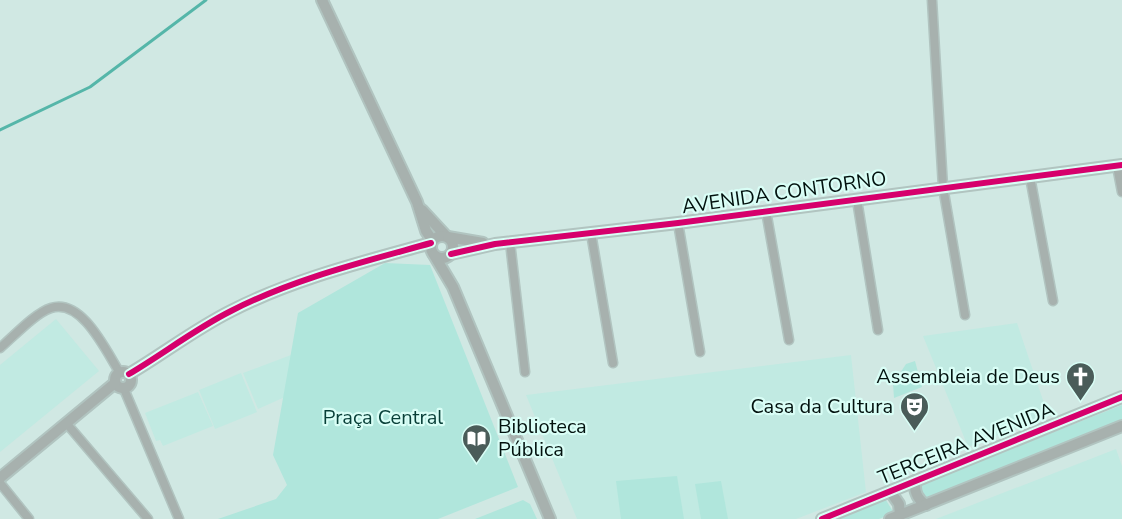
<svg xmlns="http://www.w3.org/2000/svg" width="1122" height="519" font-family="'Nunito Sans',sans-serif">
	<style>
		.built { fill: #c1eae2 }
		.green { fill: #b0e6dc }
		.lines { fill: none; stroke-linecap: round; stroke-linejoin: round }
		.stream { stroke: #55b6a9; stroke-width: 3 }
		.minor-casing { stroke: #b1c4c0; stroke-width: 11 }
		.tertiary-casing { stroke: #b1c4c0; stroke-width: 14 }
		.minor { stroke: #a7b1ae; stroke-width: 8 }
		.tertiary { stroke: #a7b1ae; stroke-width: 10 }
		.cycleway-casing { stroke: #d9fef6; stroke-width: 10 }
		.cycleway { stroke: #d6006c; stroke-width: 6 }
		.labels { text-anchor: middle; stroke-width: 4.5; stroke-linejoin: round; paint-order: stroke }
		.street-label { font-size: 20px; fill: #02110e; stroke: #d9fef6 }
		.poi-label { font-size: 20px; fill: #02110e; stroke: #d9fef6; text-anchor: end }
		.park-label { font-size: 20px; fill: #083f38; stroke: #d9fef6 }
	</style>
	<rect width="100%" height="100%" fill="#d0e8e3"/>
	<g class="built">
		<path d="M56,319L99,371L0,452V365Z"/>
		<path d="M1017,323L1048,415L968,447L923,336Z"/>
		<path d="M291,355L305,388L258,409L243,373Z"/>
		<path d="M851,355L866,492L796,519H577L526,395Z"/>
		<path d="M241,373L257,412L215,429L199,390Z"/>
		<path d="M198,392L213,426L163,446L160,440L156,441L145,413Z"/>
		<path d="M1116,449L1122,466V519H936Z"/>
	</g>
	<g class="green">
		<path d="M385,263L430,265L518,487L438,519H218L276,499L287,485L273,455L298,313Z"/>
		<path d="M915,361L922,387L894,398L893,384L906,364Z"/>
		<path d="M1122,405V423L926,502L920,485Z"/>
		<path d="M677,476L684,519H621L616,481Z"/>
		<path d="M721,481L728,519H701L695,484Z"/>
		<path d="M884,497L894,513L879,519H831Z"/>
		<path d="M523,500L530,504L537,519H475Z"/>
	</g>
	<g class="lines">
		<path class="stream" d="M0,130L90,87L206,0"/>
		<defs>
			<g id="minor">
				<path d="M932,0L943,187L965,315"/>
				<path d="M1117,166L1122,192"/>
				<path d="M1030,177L1053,301"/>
				<path d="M857,200L878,330"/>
				<path d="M766,211L789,340"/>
				<path d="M678,223L700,352"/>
				<path d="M591,233L613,363"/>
				<path d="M510,242L525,372"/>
				<path d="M0,348C13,337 35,313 51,308C82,298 106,351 120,373"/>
				<path d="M124,389L179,519"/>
				<path d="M67,424L148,519"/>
				<path d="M0,483L29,519"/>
			</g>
			<g id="tertiary">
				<path d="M322,0L417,202L426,231L432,240"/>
				<path d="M422,210L446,236"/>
				<circle cx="442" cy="247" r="11"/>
				<path d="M448,237L483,243"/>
				<path d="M451,254L495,244L678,223L1122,165"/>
				<path d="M434,255L453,287L550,519"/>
				<circle cx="123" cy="380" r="8"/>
				<path d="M129,374C163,354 195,329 231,311C293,279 363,262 431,243"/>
				<path d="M0,478L115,383"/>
				<path d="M915,481C914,492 917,499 926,505"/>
				<path d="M890,491L899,504L900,515"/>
				<path d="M822,519L1122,397"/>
				<path d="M890,519L1122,426"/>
			</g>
		</defs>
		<use href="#minor" class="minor-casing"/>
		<use href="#tertiary" class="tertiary-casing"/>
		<use href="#minor" class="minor"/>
		<use href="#tertiary" class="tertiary"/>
		<defs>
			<g id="cycleway">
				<path d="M451,254L495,244L678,223L1122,165"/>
				<path d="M129,374C163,354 195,329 231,311C293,279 363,262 431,243"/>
				<path d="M822,519L1122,397"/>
			</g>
		</defs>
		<use href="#cycleway" class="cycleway-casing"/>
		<use href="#cycleway" class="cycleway"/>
	</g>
	<defs>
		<symbol id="church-pin" viewBox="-11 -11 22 30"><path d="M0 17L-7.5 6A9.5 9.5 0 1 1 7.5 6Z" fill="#4a5c59" stroke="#d9fef6"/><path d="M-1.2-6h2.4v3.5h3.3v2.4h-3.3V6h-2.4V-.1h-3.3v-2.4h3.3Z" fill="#fff"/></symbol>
		<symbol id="theatre-pin" viewBox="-11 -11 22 30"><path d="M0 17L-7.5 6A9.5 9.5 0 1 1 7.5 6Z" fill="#4a5c59" stroke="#d9fef6"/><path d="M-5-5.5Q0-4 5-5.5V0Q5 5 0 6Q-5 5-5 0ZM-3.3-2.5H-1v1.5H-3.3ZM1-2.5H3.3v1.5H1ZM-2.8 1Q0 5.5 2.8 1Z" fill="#fff"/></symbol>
		<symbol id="library-pin" viewBox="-11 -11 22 30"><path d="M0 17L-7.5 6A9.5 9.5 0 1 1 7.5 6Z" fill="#4a5c59" stroke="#d9fef6"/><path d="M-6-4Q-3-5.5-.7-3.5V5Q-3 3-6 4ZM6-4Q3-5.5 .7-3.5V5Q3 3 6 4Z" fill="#fff"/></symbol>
	</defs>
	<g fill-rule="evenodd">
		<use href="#church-pin" x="1064" y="360" width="33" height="45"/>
		<use href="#theatre-pin" x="898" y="390" width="33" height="45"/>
		<use href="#library-pin" x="460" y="422" width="33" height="45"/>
	</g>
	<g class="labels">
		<g class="street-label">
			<text transform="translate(784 192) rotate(-8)" y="7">AVENIDA CONTORNO</text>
			<text transform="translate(966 443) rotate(-22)" y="7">TERCEIRA AVENIDA</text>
		</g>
		<g class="poi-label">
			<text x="1060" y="383">Assembleia de Deus</text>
			<text x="893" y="413">Casa da Cultura</text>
			<text x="498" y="433" text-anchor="start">Biblioteca<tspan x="498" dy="23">Pública</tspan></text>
		</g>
		<g class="park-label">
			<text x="383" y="424">Praça Central</text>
		</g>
	</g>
</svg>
